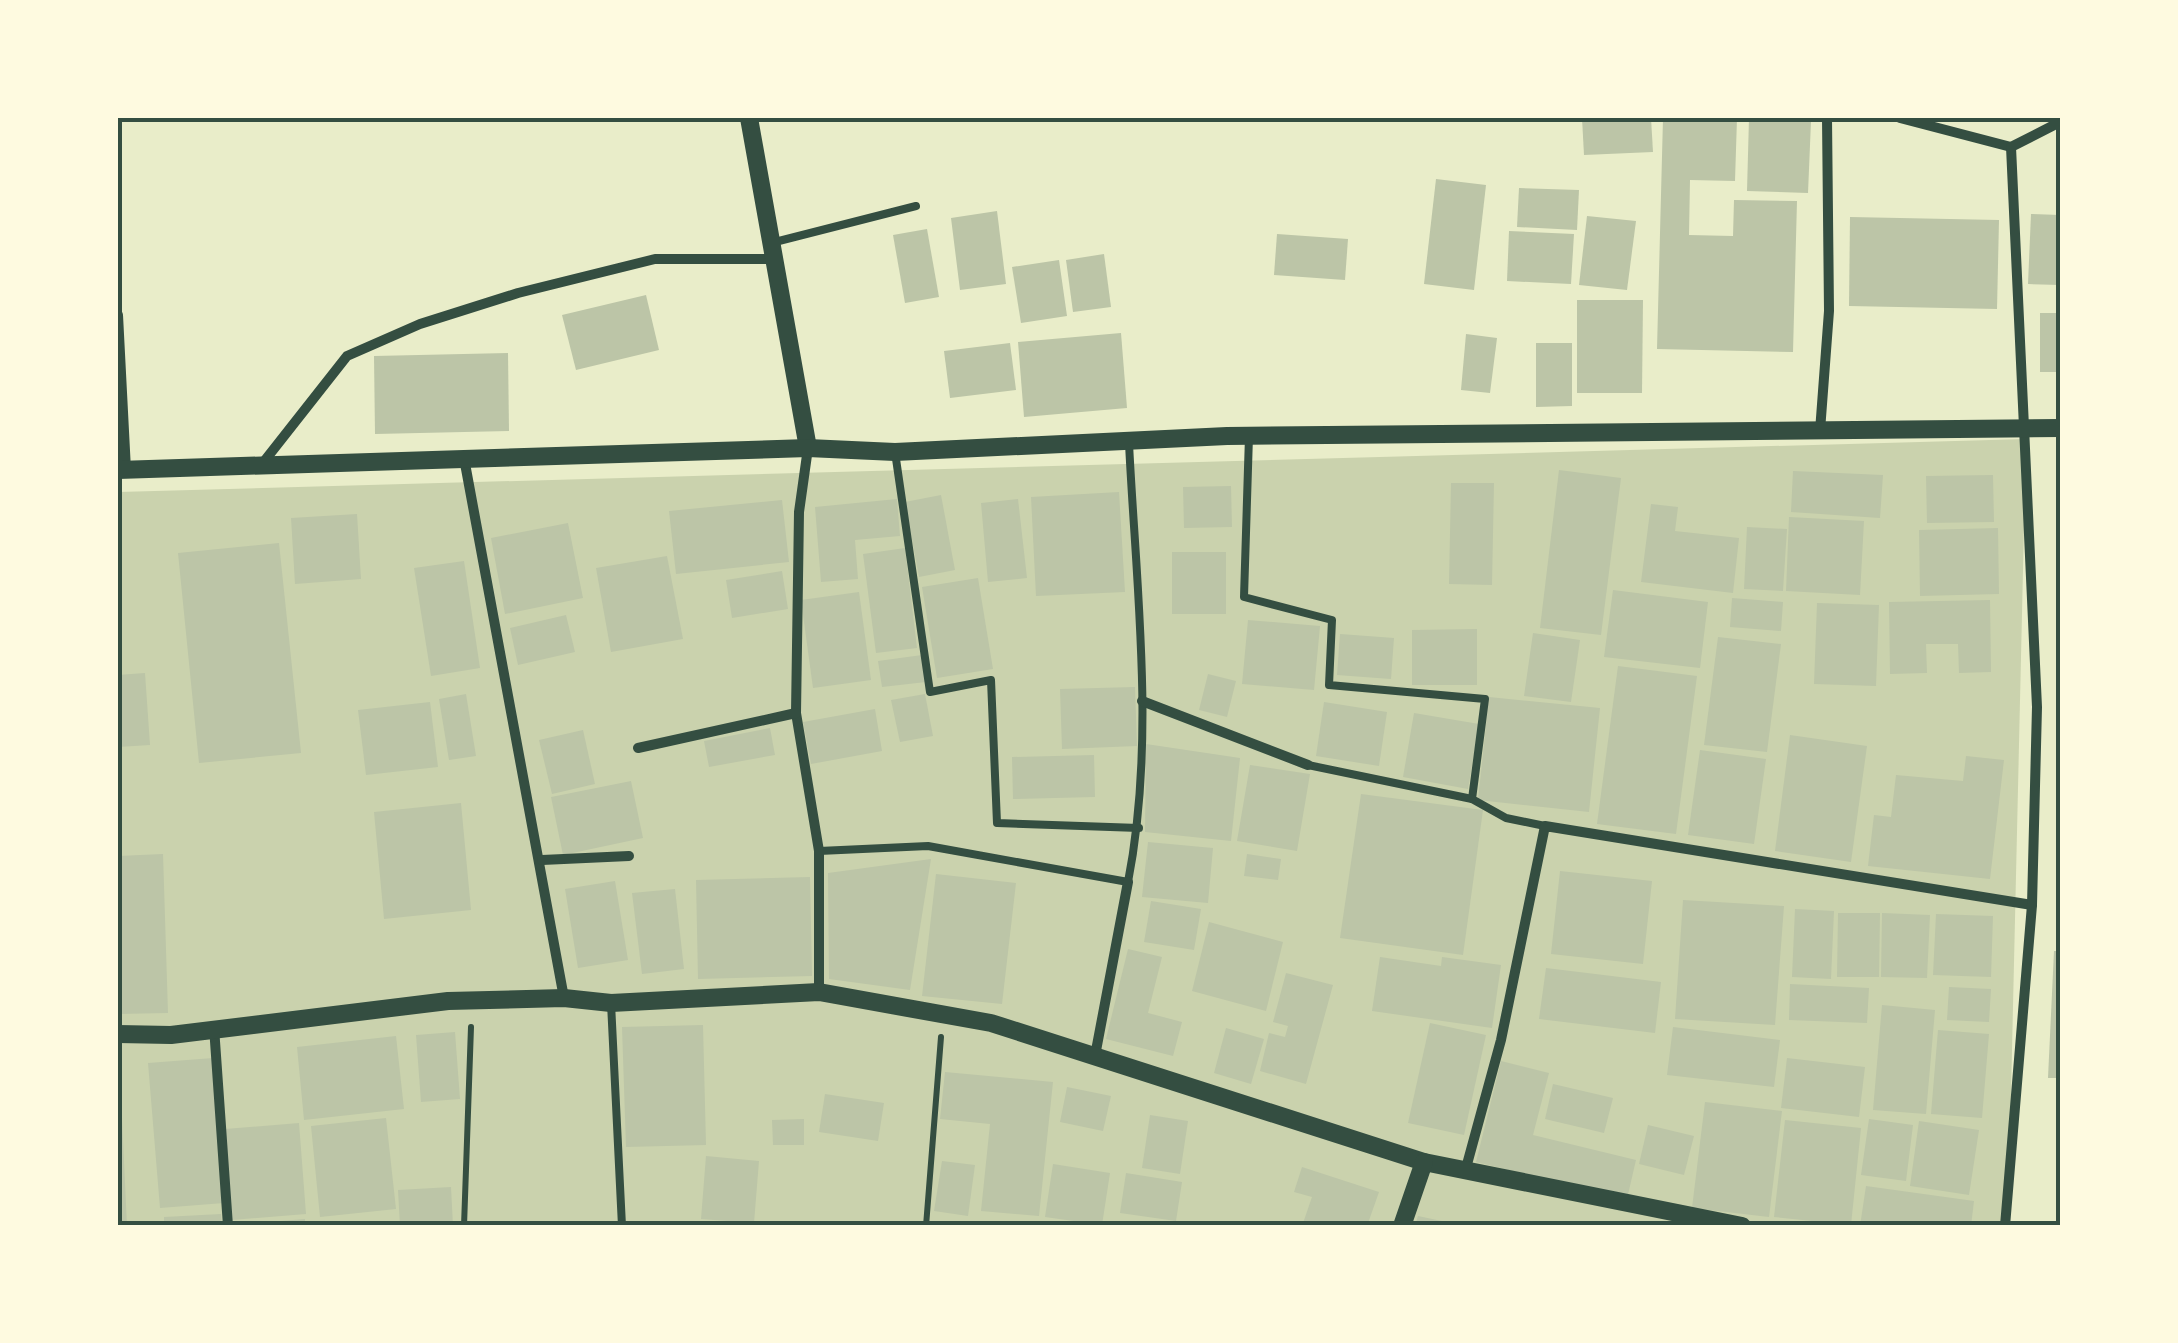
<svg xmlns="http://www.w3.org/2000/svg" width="2178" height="1343" font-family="Merriweather,serif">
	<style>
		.green { fill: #cad2ad }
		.building { fill: #bcc5a7 }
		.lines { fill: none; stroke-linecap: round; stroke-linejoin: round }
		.path { stroke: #344e41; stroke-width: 6 }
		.service { stroke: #344e41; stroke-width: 8 }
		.minor { stroke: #344e41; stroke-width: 10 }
		.tertiary { stroke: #344e41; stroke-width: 18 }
		.neatline { fill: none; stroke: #344e41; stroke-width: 4 }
	</style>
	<rect width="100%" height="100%" fill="#e9edc9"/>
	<path class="green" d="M2026,439L2008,1225H118V492Z"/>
	<g class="building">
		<path d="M1582,118H1651L1653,152L1584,155Z"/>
		<path d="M1663,118H1737L1735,181L1690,180L1689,235L1733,236L1734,200L1797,201L1793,352L1657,349Z"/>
		<path d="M1749,118L1811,121L1808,193L1747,191Z"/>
		<path d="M1436,179L1486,185L1474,290L1424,284Z"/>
		<path d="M1519,188L1579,190L1577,230L1517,227Z"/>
		<path d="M997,211L1006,284L960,290L951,218Z"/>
		<path d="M2031,214L2060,215V285L2028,284Z"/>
		<path d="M1587,216L1636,221L1627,290L1579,285Z"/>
		<path d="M1850,217L1999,220L1997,309L1849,306Z"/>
		<path d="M927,229L939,297L905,303L893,235Z"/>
		<path d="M1509,231L1574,234L1571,284L1507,281Z"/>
		<path d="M1277,234L1348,239L1345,280L1274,275Z"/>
		<path d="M1104,254L1111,307L1073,312L1066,260Z"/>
		<path d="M1059,260L1067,316L1021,323L1012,267Z"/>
		<path d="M646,295L659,350L576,370L562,315Z"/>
		<path d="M1577,300H1643L1642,393H1577Z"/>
		<rect x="2040" y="313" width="20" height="59"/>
		<path d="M1121,333L1127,408L1024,417L1018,342Z"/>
		<path d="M1466,334L1497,338L1490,393L1461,390Z"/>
		<path d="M1010,343L1016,390L950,398L944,351Z"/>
		<path d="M1536,343H1572V406L1536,407Z"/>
		<path d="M508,353L509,431L375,434L374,356Z"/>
		<path d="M1559,470L1621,478L1601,635L1540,628Z"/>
		<path d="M1793,471L1883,475L1880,518L1791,512Z"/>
		<path d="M1993,475L1994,522L1927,523L1926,476Z"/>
		<path d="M1451,483H1494L1492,585L1449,584Z"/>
		<path d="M1231,486L1232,527L1184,528L1183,487Z"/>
		<path d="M1119,492L1125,592L1036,596L1031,497Z"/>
		<path d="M941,495L955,570L919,577L905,502Z"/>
		<path d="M897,499L900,536L855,540L858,579L821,582L815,507Z"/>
		<path d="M1018,499L1027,578L988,582L981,503Z"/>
		<path d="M782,500L789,562L676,574L669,511Z"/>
		<path d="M1651,504L1678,507L1675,531L1739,538L1733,593L1641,582Z"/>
		<path d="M357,514L361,579L295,584L291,518Z"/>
		<path d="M1789,517L1864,521L1860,595L1786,591Z"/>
		<path d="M568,523L583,598L505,614L491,538Z"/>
		<path d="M1747,527L1787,529L1783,591L1744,589Z"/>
		<path d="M1998,528L1999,594L1920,596L1919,530Z"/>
		<path d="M279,543L301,753L199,763L178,553Z"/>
		<path d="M905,548L917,648L876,653L863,554Z"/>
		<rect x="1172" y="552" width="54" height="62"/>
		<path d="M667,556L683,639L611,652L596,568Z"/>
		<path d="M464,561L480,668L431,676L414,568Z"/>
		<path d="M782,571L788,609L732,618L726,580Z"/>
		<path d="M978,578L993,669L937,678L922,587Z"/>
		<path d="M1613,590L1708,602L1700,668L1604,657Z"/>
		<path d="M859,592L871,680L813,688L801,600Z"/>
		<path d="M1732,598L1783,602L1781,631L1730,627Z"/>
		<path d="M1990,600L1991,672L1959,673L1958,644H1926L1927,673L1890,674L1889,602Z"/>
		<path d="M1817,603L1879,605L1876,686L1814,684Z"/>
		<path d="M566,615L575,652L518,665L510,628Z"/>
		<path d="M1248,620L1320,626L1314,690L1242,684Z"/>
		<path d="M1477,629V685H1412V630Z"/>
		<path d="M1533,633L1580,640L1571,702L1524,696Z"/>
		<path d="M1340,634L1394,638L1391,679L1337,675Z"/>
		<path d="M1718,637L1781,644L1767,752L1704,745Z"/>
		<path d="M922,655L926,682L882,687L878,661Z"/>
		<path d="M1618,666L1697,676L1676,834L1597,824Z"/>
		<path d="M145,673L150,745L118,747V675Z"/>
		<path d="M1208,674L1236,681L1227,717L1199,710Z"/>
		<path d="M1135,687L1137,746L1062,749L1060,689Z"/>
		<path d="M466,694L476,756L449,760L439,699Z"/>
		<path d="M925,694L933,736L900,742L891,700Z"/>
		<path d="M1489,697L1600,708L1589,812L1478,800Z"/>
		<path d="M430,702L438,767L366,775L358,710Z"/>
		<path d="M1324,702L1387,712L1379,766L1316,756Z"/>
		<path d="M875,709L882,751L811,764L803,722Z"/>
		<path d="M1414,713L1479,724L1468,789L1403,777Z"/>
		<path d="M770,728L775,755L709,767L704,741Z"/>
		<path d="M583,730L595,784L552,794L539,740Z"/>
		<path d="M1790,735L1867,746L1851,862L1775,851Z"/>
		<path d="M1146,744L1240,758L1231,841L1145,832Z"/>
		<path d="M1700,750L1766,759L1754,844L1688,835Z"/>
		<path d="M1094,755L1095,797L1013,799L1012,757Z"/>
		<path d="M1966,756L2004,760L1990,879L1868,866L1874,815L1891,817L1896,775L1963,781Z"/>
		<path d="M1250,765L1310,774L1297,851L1237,841Z"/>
		<path d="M631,781L643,838L563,855L551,797Z"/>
		<path d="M1361,794L1483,810L1463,955L1340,938Z"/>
		<path d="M461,803L471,910L384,919L374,812Z"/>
		<path d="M1148,842L1213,848L1208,903L1142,897Z"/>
		<path d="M163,854L168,1013L118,1014V856Z"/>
		<path d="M1247,854L1281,859L1278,880L1244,876Z"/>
		<path d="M931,859L910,990L829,979L828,873Z"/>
		<path d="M1560,871L1652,881L1643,964L1551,954Z"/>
		<path d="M936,874L1016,883L1002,1004L922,996Z"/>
		<path d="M810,877L812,976L698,979L696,880Z"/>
		<path d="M615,881L628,960L578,968L565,889Z"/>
		<path d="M675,889L684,969L642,974L632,893Z"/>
		<path d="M1683,900L1784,906L1775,1025L1675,1019Z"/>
		<path d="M1151,901L1201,909L1194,950L1144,942Z"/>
		<path d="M1795,909L1834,911L1831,979L1792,977Z"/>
		<path d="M1838,913H1880L1879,977H1837Z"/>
		<path d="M1882,913L1930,915L1927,978L1881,977Z"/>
		<path d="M1936,914L1993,916L1991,977L1933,975Z"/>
		<path d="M1209,922L1283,942L1266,1011L1192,991Z"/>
		<path d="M1128,949L1162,957L1148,1013L1182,1022L1173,1056L1106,1039Z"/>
		<path d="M2054,951H2060V1078H2048Z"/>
		<path d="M1380,957L1441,966L1442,957L1501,965L1492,1028L1372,1011Z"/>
		<path d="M1546,968L1661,982L1655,1033L1539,1019Z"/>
		<path d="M1286,973L1333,985L1306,1084L1260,1071L1269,1033L1285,1037L1288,1026L1273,1022Z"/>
		<path d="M1790,984L1869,988L1867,1023L1789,1020Z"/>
		<path d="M1949,987L1991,989L1989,1022L1947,1020Z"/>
		<path d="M1882,1005L1935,1010L1926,1114L1873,1110Z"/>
		<path d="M1430,1023L1486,1035L1464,1135L1408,1123Z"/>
		<path d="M703,1025L706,1145L626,1147L622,1027Z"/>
		<path d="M1673,1027L1780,1040L1774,1087L1667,1075Z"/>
		<path d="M1226,1028L1264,1039L1251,1084L1214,1073Z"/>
		<path d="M1938,1030L1989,1034L1982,1118L1931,1114Z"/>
		<path d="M455,1032L460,1099L421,1102L416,1035Z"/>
		<path d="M396,1036L404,1109L304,1120L297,1047Z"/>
		<path d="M213,1058L224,1203L160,1208L148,1063Z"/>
		<path d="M1787,1058L1865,1067L1859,1117L1781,1108Z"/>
		<path d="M1501,1061L1549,1073L1533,1135L1636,1160L1627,1199L1476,1162Z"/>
		<path d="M945,1072L1053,1082L1039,1216L981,1211L990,1124L940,1119Z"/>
		<path d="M1553,1084L1613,1098L1604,1133L1545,1119Z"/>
		<path d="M1067,1087L1111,1096L1103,1131L1060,1122Z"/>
		<path d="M825,1094L884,1103L878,1141L819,1132Z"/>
		<path d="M118,1096H121L127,1226H118Z"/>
		<path d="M1705,1102L1782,1111L1769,1217L1692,1208Z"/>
		<path d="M1150,1115L1188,1121L1180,1174L1142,1168Z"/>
		<path d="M386,1118L396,1209L320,1217L311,1126Z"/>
		<path d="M804,1119V1145H773L772,1120Z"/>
		<path d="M1869,1119L1913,1125L1906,1181L1861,1175Z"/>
		<path d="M1785,1120L1861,1128L1851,1225L1774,1217Z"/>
		<path d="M1919,1121L1979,1130L1969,1195L1910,1186Z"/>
		<path d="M299,1123L306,1214L232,1220L225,1129Z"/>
		<path d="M1648,1125L1694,1136L1684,1175L1639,1164Z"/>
		<path d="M706,1156L759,1161L754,1223L701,1219Z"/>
		<path d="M942,1161L975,1165L968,1216L934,1211Z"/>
		<path d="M1053,1164L1110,1173L1102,1225L1045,1217Z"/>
		<path d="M1302,1167L1379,1192L1367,1226H1302L1312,1197L1294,1192Z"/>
		<path d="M1126,1173L1182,1182L1176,1221L1120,1213Z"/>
		<path d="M1866,1186L1974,1201L1971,1226H1860Z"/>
		<path d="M451,1187L453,1226H400L398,1190Z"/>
		<path d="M221,1214L222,1226H164V1217Z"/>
		<path d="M1418,1216L1456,1224V1226H1415Z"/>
		<path d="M305,1219V1226H255V1223Z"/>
	</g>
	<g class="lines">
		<g class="path">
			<path d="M464,1226L471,1027"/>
			<path d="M926,1226L941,1037"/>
		</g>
		<g class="service">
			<path d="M771,243L916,206"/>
			<path d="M1249,436L1244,597L1332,620L1329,685L1485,699L1472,799L1506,818L1545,826"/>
			<path d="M895,452L930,692L991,680L997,823L1139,828"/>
			<path d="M1308,765L1472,799"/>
			<path d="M819,851L928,846L1128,882C1156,739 1136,587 1129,443"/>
			<path d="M611,1003L622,1226"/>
		</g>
		<g class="minor">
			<path d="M1900,118L2011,147"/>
			<path d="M118,315L126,470"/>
			<path d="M1820,431L1829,311L1827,118"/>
			<path d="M808,448L799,512L796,713L819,851V992"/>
			<path d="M464,458L564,998"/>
			<path d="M262,464L347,356L420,324L518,293L655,259H773"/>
			<path d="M1142,701L1308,765"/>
			<path d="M638,748L796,713"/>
			<path d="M542,860L629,856"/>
			<path d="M214,1027L228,1226"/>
			<path d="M1095,1056L1128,882"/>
			<path d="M1466,1168L1501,1040L1545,826L2032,905"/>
			<path d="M2005,1226L2032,905L2037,707L2011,147L2060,122"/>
		</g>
		<g class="tertiary">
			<path d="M749,118L808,448"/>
			<path d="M118,470L808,448L895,452L1227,436L2060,428"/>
			<path d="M118,1034L171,1035L448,1001L564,998L611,1003L819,992L991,1023L1424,1162L1742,1226"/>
			<path d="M1402,1226L1424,1162"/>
		</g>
	</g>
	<rect width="2178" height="1343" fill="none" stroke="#fefae0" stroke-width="240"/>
	<rect x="120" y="120" width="1938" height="1103" class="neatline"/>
</svg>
